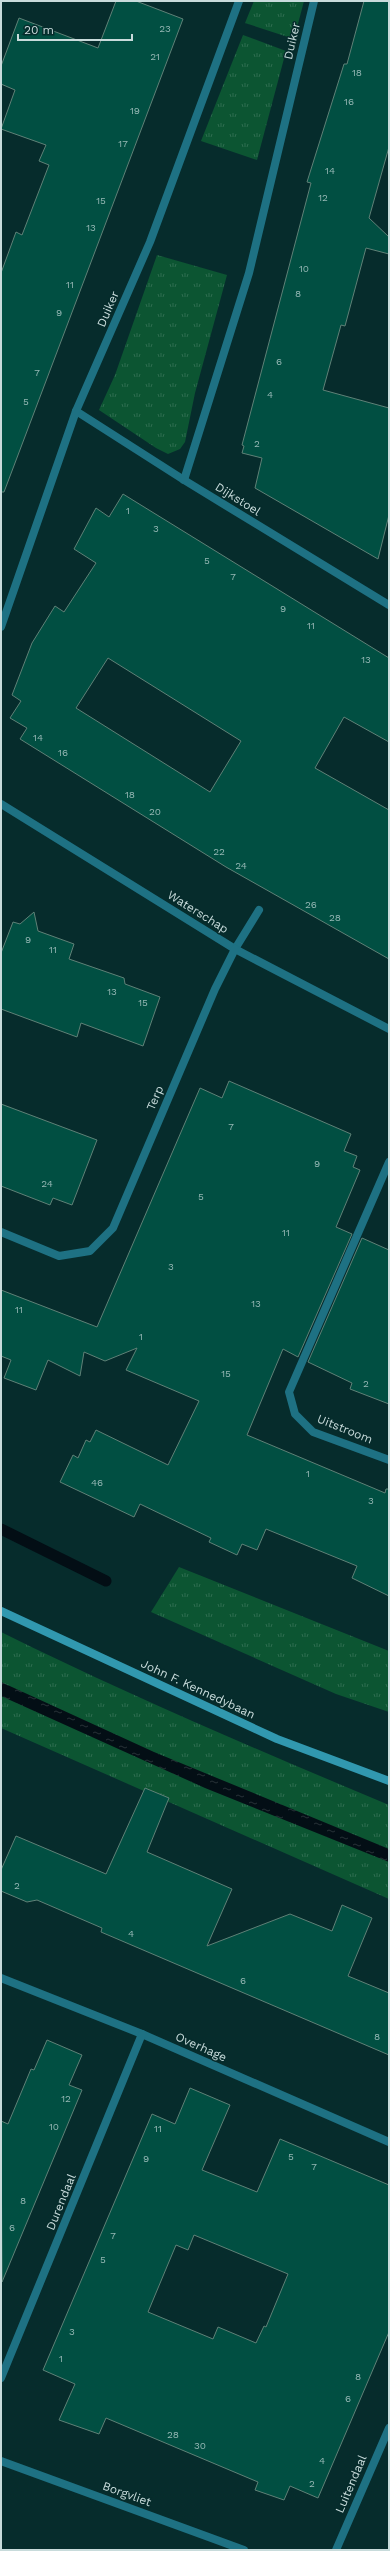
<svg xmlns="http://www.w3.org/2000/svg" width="390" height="2551" font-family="'Work Sans',sans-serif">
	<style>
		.grass { fill: url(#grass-tufts) }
		.water { fill: url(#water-ripples) }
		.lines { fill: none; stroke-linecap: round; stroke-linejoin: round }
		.stream { stroke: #030e15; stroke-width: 11 }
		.building { fill: #014f42; stroke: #5f8177; fill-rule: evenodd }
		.lane { stroke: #1e7183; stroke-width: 8 }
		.street { stroke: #1e7183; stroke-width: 8 }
		.secondary { stroke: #3198af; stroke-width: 8 }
		.labels { text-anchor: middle; stroke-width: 3; stroke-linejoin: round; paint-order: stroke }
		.number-label { font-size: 10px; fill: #96b8b5 }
		.street-label { font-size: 12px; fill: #c8dbdb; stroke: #062c2c }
	</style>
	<defs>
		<pattern id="grass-tufts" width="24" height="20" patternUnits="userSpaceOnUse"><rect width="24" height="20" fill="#0c5532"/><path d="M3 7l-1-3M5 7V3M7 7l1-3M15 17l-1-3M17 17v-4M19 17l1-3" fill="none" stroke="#2e6d4f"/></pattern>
		<pattern id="water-ripples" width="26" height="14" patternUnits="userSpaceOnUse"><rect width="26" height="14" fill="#030e15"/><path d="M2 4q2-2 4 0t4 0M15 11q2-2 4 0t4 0" fill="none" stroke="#263036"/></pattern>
	</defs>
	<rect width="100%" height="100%" fill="#062c2c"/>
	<g class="grass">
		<path d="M254,1H304L294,39L245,23Z"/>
		<path d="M243,35L286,51L257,160L201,141Z"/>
		<path d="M157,255L227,275L195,393L185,442L180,449L168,454L156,448L99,410L115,375Z"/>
		<path d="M179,1567L389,1651V1712L336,1694L151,1612Z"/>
		<path d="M1,1632C128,1695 258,1750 389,1805V1899L1,1728Z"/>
	</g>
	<path class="water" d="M1,1682L154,1752L389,1849V1862L205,1788L1,1696Z"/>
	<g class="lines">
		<path class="stream" d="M1,1529L106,1581"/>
	</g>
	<g class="building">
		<path d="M116,1H136L183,19L4,492H1V273L16,232L22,235L49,165L39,161L46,145L1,129L15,90L1,84V66L19,18L98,48Z"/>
		<path d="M364,1H389V147L369,218L389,237V254L366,248L345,326L341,325L323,390L389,408V515L378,559L255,488L262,458L242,453L244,446L242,445L311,183L307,182L344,64H347Z"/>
		<path d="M123,494L389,658V742L344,717L315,768L389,810V959L226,867L20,739L27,728L10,718L21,701L12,695L32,643L55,606L64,612L96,563L74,549L96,508L109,517ZM108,658L241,741L210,792L76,708Z"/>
		<path d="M34,912L38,931L74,944L69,959L124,978L125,984L160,997L143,1046L81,1023L77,1037L1,1009V953L13,922L20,924Z"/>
		<path d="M229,1081L351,1134L344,1151L357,1156L353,1167L360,1170L336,1227L352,1234L298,1357L283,1349L247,1435L385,1493L386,1489H389V1596L352,1578L357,1566L266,1529L257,1550L242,1544L237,1555L209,1542L211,1538L140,1504L134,1517L60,1482L73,1455L78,1458L86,1440L90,1442L96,1430L168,1465L199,1401L126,1370L137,1348L105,1361L84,1352L80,1376L48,1360L36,1390L4,1378L11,1360L1,1356V1290L97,1327L200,1088L222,1098Z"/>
		<path d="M1,1104L97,1140L72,1205L53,1198L50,1205L1,1186Z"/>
		<path d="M362,1238L389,1250V1404L350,1389L352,1383L308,1362Z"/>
		<path d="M145,1788L169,1798L147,1852L232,1889L207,1946L290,1914L332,1931L342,1905L372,1918L348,1976L389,1993V2055L101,1932L102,1928L37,1900L27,1902L1,1891V1870L16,1836L106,1874Z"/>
		<path d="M47,2040L82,2055L69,2085L82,2090L2,2282L1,2121L8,2124L31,2069L34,2070Z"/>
		<path d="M190,2088L230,2105L202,2170L257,2192L280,2139L389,2185V2332L318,2498L290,2486L284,2500L255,2490L258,2482L106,2418L99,2434L59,2420L75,2384L43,2370L152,2114L175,2124ZM194,2235L288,2274L266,2327L264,2326L256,2343L218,2327L213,2339L148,2312L176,2245L188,2250Z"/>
	</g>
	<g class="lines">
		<path class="lane" d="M235,949L259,910"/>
		<g class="street">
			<path d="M76,411L184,480L389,605"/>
			<path d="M184,480L249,273L314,1"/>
			<path d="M1,627L76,411L150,242L239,1"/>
			<path d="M1,804L235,949L389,1029"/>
			<path d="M389,1162L289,1392L295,1414L313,1432L389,1460"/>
			<path d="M1,1232L59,1256L90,1251L113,1228L215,989L235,949"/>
			<path d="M1,1978L142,2034L389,2142"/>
			<path d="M1,2378L142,2034"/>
			<path d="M1,2461L244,2550"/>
			<path d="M336,2550L389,2428"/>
		</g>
		<path class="secondary" d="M1,1611L277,1739L389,1781"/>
	</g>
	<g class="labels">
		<g class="number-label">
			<text x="165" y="32">23</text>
			<text x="155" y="60">21</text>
			<text x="357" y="76">18</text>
			<text x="349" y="105">16</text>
			<text x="135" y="114">19</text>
			<text x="123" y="147">17</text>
			<text x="330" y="174">14</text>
			<text x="323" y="201">12</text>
			<text x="101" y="204">15</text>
			<text x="91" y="231">13</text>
			<text x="304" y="272">10</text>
			<text x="70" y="288">11</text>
			<text x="298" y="297">8</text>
			<text x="59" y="316">9</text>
			<text x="279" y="365">6</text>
			<text x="37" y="376">7</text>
			<text x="270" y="398">4</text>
			<text x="26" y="405">5</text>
			<text x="257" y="447">2</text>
			<text x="128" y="514">1</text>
			<text x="156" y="532">3</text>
			<text x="207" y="564">5</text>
			<text x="233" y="580">7</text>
			<text x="283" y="612">9</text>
			<text x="311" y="629">11</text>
			<text x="366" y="663">13</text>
			<text x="38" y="741">14</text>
			<text x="63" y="756">16</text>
			<text x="130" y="798">18</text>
			<text x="155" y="815">20</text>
			<text x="219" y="855">22</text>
			<text x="241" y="869">24</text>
			<text x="311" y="908">26</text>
			<text x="335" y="921">28</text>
			<text x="28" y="943">9</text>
			<text x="53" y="953">11</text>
			<text x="112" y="995">13</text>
			<text x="143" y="1006">15</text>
			<text x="231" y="1130">7</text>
			<text x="317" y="1167">9</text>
			<text x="47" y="1187">24</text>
			<text x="201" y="1200">5</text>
			<text x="286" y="1236">11</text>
			<text x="171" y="1270">3</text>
			<text x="256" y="1307">13</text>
			<text x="19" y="1313">11</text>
			<text x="141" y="1340">1</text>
			<text x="226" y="1377">15</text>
			<text x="366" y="1387">2</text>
			<text x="308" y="1477">1</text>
			<text x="97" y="1486">46</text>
			<text x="371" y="1504">3</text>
			<text x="17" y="1889">2</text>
			<text x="131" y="1937">4</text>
			<text x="243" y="1984">6</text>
			<text x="377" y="2040">8</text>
			<text x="66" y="2102">12</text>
			<text x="54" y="2130">10</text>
			<text x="158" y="2132">11</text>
			<text x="291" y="2160">5</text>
			<text x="146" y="2162">9</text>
			<text x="314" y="2170">7</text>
			<text x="23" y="2204">8</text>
			<text x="12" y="2231">6</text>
			<text x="113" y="2239">7</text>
			<text x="103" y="2263">5</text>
			<text x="72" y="2335">3</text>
			<text x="61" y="2362">1</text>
			<text x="358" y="2380">8</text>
			<text x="348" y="2402">6</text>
			<text x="173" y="2438">28</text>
			<text x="200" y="2449">30</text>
			<text x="322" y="2464">4</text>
			<text x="312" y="2487">2</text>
		</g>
		<g class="street-label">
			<text transform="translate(292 41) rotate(-77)" y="4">Duiker</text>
			<text transform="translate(108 309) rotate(-67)" y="4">Duiker</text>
			<text transform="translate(238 499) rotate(32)" y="4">Dijkstoel</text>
			<text transform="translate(198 912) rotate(32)" y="4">Waterschap</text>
			<text transform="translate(155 1098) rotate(-67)" y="4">Terp</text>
			<text transform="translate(345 1429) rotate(22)" y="4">Uitstroom</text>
			<text transform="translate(198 1689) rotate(25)" y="4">John F. Kennedybaan</text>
			<text transform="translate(201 2047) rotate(24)" y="4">Overhage</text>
			<text transform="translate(61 2202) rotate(-68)" y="4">Durendaal</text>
			<text transform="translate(351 2484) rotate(-67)" y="4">Luitendaal</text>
			<text transform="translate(127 2494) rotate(20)" y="4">Borgvliet</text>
		</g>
	</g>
	<rect width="390" height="2551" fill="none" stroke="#c8dbdb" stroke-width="4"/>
	<path d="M18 34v6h114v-6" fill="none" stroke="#c8dbdb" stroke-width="2"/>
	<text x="24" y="34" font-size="12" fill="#c8dbdb" stroke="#062c2c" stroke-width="3" paint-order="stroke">20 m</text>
</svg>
